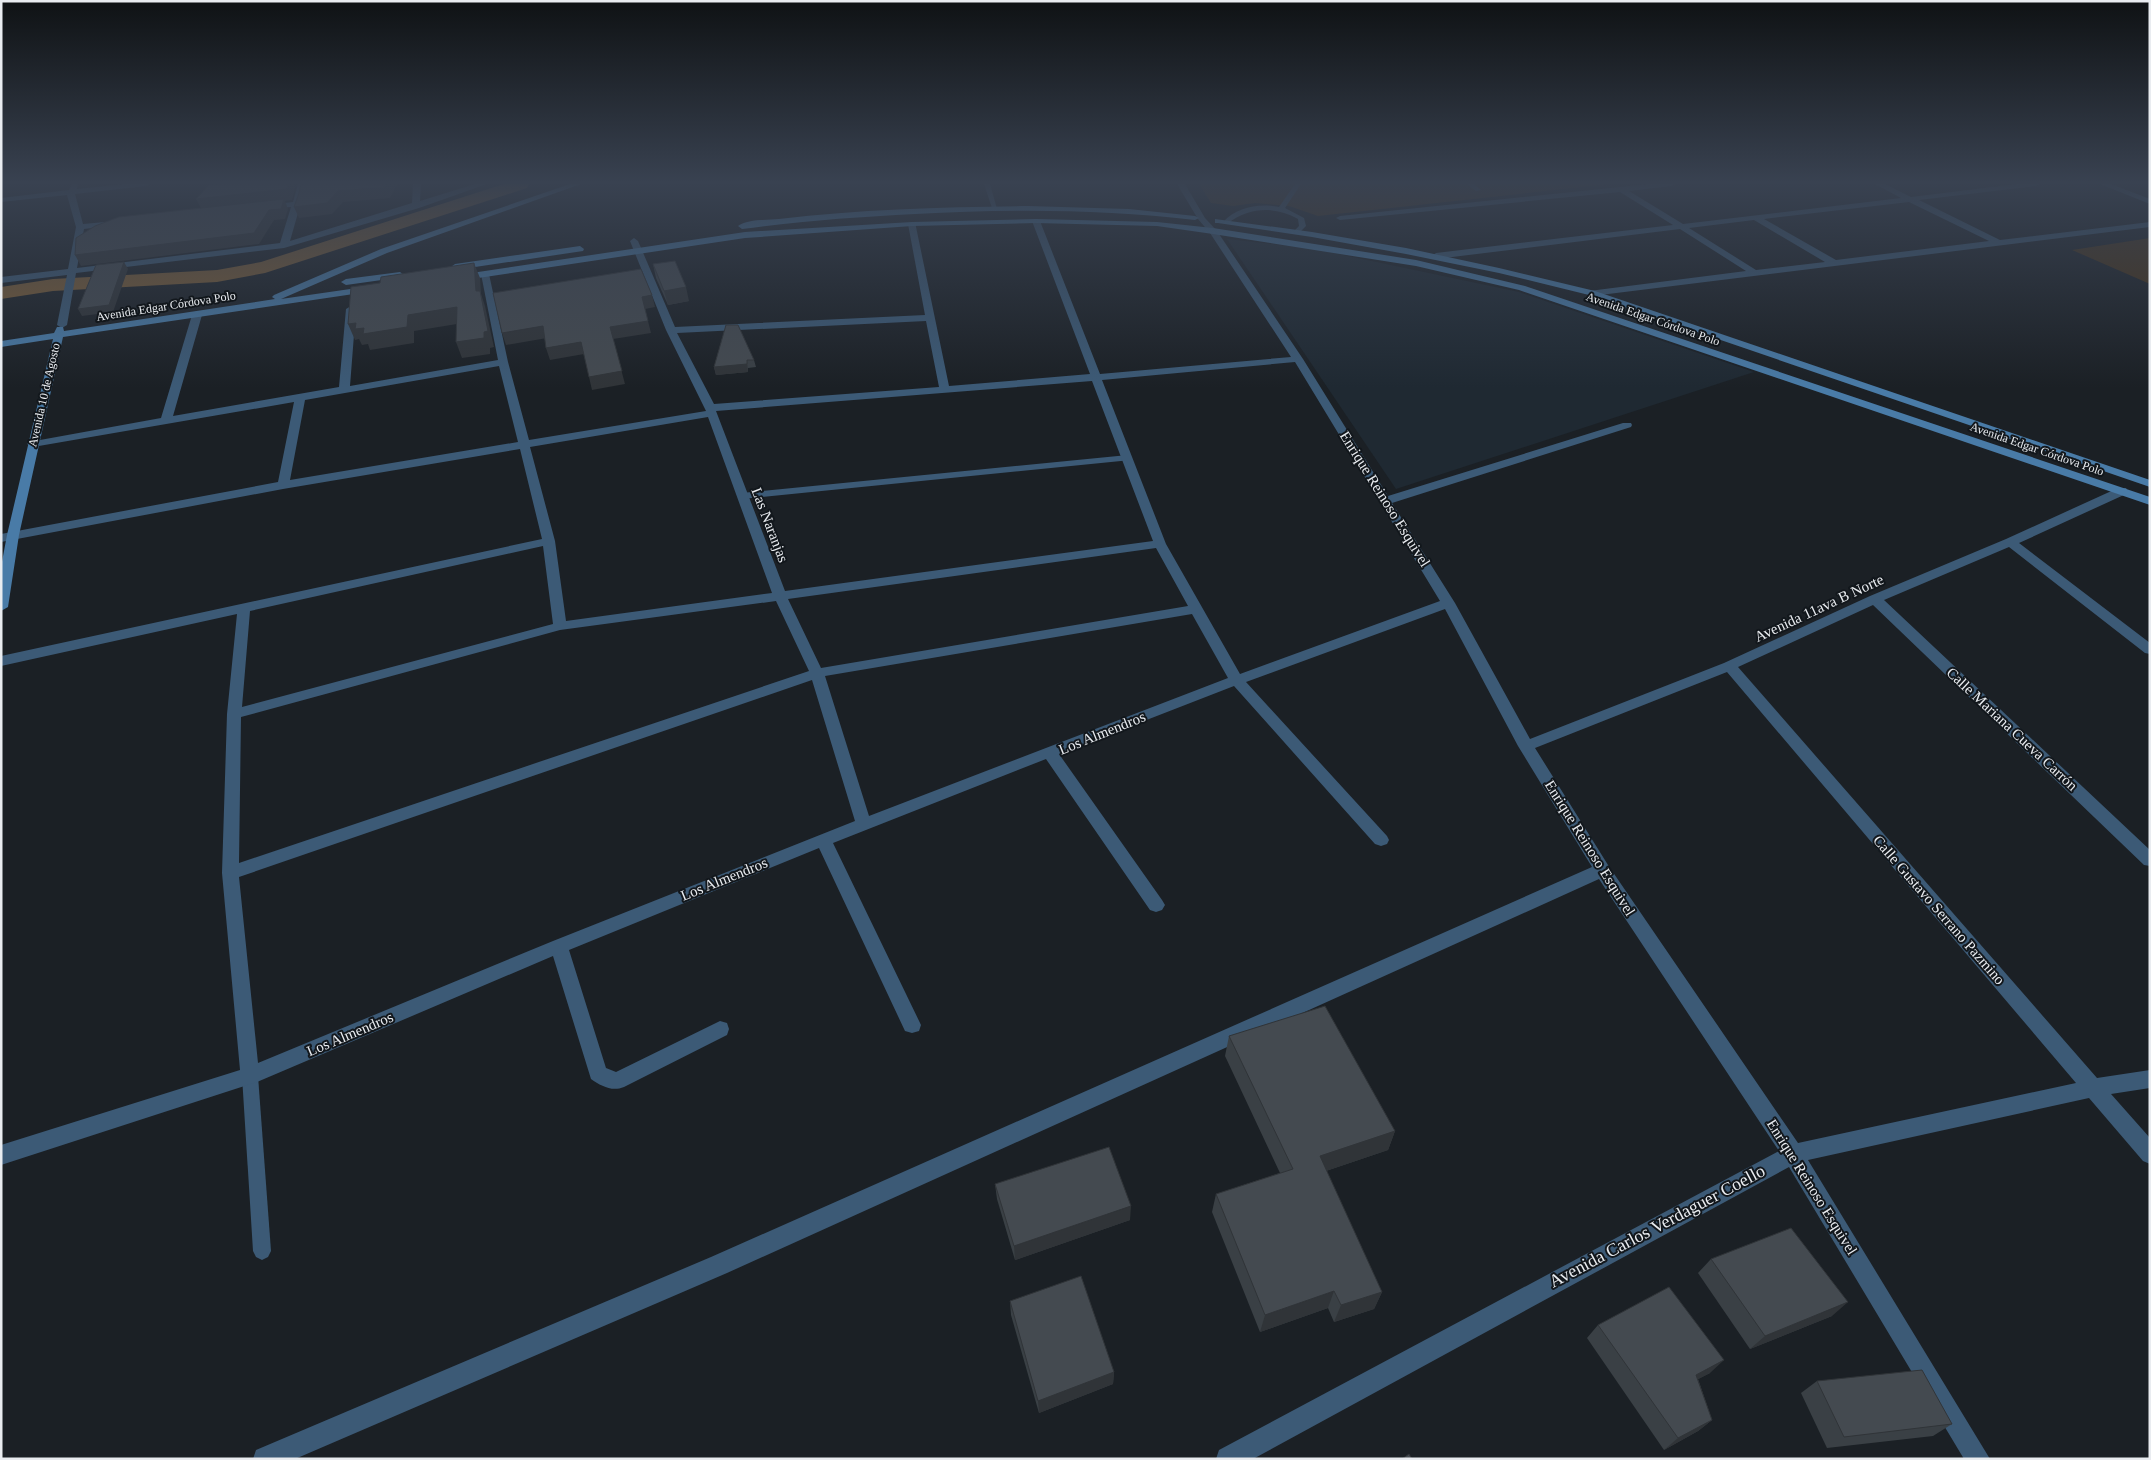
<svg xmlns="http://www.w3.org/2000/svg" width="2151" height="1460" font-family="'Times New Roman',serif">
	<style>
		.built { fill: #1f2932 }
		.green { fill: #473217 }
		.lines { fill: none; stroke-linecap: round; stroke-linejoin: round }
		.canal { fill: #7b5c35; fill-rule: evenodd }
		.lane { fill: #3c5a76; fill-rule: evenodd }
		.street { fill: #3c5a76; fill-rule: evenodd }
		.secondary { fill: #497ba7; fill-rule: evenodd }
		.wall { fill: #3a4045 }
		.shaded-wall { fill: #303438 }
		.building { fill: #444a50; stroke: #303438 }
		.labels { text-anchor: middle; stroke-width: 4; stroke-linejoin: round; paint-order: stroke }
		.far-street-label { font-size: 12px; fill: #e9ecf0; stroke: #12171c }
		.street-label { font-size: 15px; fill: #e9ecf0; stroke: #12171c }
		.near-street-label { font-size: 18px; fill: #e9ecf0; stroke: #12171c }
	</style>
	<rect width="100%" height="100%" fill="#1b2025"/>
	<path class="built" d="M1227,239L1310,248L1519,292L1754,372L1396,489Z"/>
	<g class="green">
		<path d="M1199,184H1609L1318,216L1289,206L1255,203L1233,206L1211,203Z"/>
		<path d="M2150,238V284L2072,250Z"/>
	</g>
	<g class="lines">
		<path class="canal" d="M504,184H529L527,188L265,273L217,282L53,291L1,299V287L53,279L217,270L261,262Z"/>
		<g class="lane">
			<path d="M984,184H990L997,209L992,208Z"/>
			<path d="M1295,184H1301L1285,208L1304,218L1306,226L1299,233L1293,232L1299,226L1298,219C1275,206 1250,207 1228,223L1223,222C1237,207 1259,203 1279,207Z"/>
			<path d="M1467,184H1474L1481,190L1476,191Z"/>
			<path d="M1128,455L1131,456V460L742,499L737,496L742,493Z"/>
			<path d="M250,1069L256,1071L258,1076L271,1251L268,1257L262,1260L256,1257L253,1251L242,1076L244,1071Z"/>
		</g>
		<g class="street">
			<path d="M72,184H78L77,189L125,184H150L146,186L75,194L83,224L116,221L120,223L116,225L84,229L77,268L280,243L291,207L268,209L264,207L268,205L293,202L298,184H306L301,202L302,204L300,206L290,241L412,203L413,184H421L420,201L475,184H487L419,208L284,248L76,273L67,325L62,328L57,325L67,275L1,283V277L68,269L76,227L67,195L1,202V198L69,190Z"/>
			<path d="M1177,184H1185L1205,218L1217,231L1303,359L1388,496L1623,423H1631L1632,425L1631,427L1392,503L1455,603L1530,739L1724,663L1870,596L2006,539L2118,488H2126L2128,491L2126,494L2019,543L2150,643V654L2145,653L2009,547L1884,600L2150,850V866L2144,865L1873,605L1738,667L2097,1078L2150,1070V1088L2111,1094L2150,1138V1164L2143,1161L2089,1098L1808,1160L1990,1459H1964L1789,1167L1253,1459H1216L1219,1450L1779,1151L1599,879L727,1273L295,1459H253L256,1450L711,1257L1592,867L1518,746L1445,609L1246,682L1387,836L1389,840L1387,844L1381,846L1375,844L1234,686L1059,754L1162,900L1165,905L1162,910L1156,912L1150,910L1046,759L833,843L921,1025L919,1031L912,1033L905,1031L819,848L569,950L606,1068L616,1072L720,1021L727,1023L729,1029L727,1035L624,1087C612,1092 601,1086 591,1079L553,956L257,1082L1,1165V1145L240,1070L222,873L227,714L237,614L1,666V656L542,539L520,449L283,489L1,542V534L278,482L294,402L33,447L27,444L29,442L161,418L192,315L197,312L202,315L173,416L339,387L346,309L351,306L356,309L350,386L498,360L481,274L485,271L489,274L508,362L529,440L706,411L666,330L630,241L634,238L638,241L675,327L925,315L908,224L915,222L949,386L1090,374L1032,221L1036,219L1040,221L1100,374L1291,357L1210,233L1198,219ZM926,321L939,387L714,404L677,333ZM1295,362L1440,601L1240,674L1166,544L1102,380ZM499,366L518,442L290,480L305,400ZM1092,381L1153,541L785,591L716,411ZM708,417L772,593L566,621L555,541L530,447ZM543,546L553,624L242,707L250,611ZM1156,548L1188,606L821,668L788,599ZM776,601L809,671L239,863L241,717L560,630ZM1192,614L1228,678L869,816L825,676ZM1727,672L2076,1083L1798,1143L1608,865L1535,748ZM812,680L855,821L553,941L258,1063L239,877Z"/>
			<path d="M1649,184H1675L1671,186L1629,191L1683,224L1901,198L1875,184H1885L1911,197L2017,184H2040L2036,186L1919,200L2000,240L2150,222V227L1592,296L1587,293L1589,291L1746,271L1680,229L1436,259L1432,256L1436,253L1673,225L1620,192L1340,220L1336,218L1340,216ZM1909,202L1989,241L1836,260L1764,219ZM1754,220L1825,262L1756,270L1689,228Z"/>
			<path d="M2100,184H2111L2150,199V204Z"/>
		</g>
		<g class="secondary">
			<path d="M570,184H581L387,253L281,299L371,286L374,287V291L63,337L19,535L8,607L1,611V567L7,535L53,339L1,347V341L54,333L57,327H63L64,331L275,299L272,297L274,295L381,249Z"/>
			<path d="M1028,206L1129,209L1195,216L1199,218L1195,220C1102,209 1009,209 915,214C857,217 800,221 742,229L738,226C747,219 767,220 779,219C861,209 945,207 1028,206Z"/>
			<path d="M1036,219L1157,222L1213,228L1416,260L1525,286L2150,497V505L1519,290L1416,266L1213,234L1157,226L1036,223L912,226L745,238L458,281L453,278L458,275L745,232L912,222Z"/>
			<path d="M1215,219L1312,232L1406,248L1499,268L1595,291L2150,480V487L1589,295L1499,273L1406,254L1312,237L1218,223H1215Z"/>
			<path d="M580,246L584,249L583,251L455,270L451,267L455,264Z"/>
			<path d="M400,272L404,275L403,277L346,285L341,282L346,279Z"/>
		</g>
	</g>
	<g class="wall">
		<path d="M653,264L689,301L668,305L656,278Z"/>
		<path d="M726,325L754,360L756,367L748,368V372L716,375L714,367Z"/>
		<path d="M1229,1036L1395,1131L1388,1150L1326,1171L1382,1292L1374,1309L1334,1322L1328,1308L1260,1332L1212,1212L1216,1194L1280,1173L1225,1056Z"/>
		<path d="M995,1184L1130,1220L1015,1260L997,1199Z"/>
		<path d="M1711,1259L1832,1316L1750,1349L1698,1273Z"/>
		<path d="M1010,1301L1114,1372L1113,1384L1039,1413L1011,1315Z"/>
		<path d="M1598,1325L1710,1373L1698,1379L1712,1420L1698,1431L1664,1450L1587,1338Z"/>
		<path d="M1817,1381L1952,1424L1933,1436L1827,1448L1801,1393Z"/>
	</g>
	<g class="shaded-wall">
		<path d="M288,184H296L292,200L285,201L288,209L285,219L274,220L259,244L81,266L75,255L202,210L196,199Z"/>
		<path d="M387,184H397L390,198L343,202L332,214L299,218L294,207L338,191Z"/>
		<path d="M124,262L128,269L113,312L82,316L78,309Z"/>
		<path d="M474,263L480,278L481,294L485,306L494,347L490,348V354L462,358L456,342L476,291Z"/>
		<path d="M686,287L689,301L668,305L664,291Z"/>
		<path d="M652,295L655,307L645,309L651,333L613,339L625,384L592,390L589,377L610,327L642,297Z"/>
		<path d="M457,307L463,323L414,331V343L370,350L368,344L362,345L359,339L355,340L348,324Z"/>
		<path d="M543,326L547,338L506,345L502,333Z"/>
		<path d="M581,342L584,354L550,360L546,348Z"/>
		<path d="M747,360L748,372L716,375L714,367Z"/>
		<path d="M1395,1131L1388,1150L1314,1175L1320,1156Z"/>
		<path d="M1131,1206L1130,1220L1015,1260L1014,1246Z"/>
		<path d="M1334,1291L1328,1308L1260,1332L1265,1315Z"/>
		<path d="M1382,1292L1374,1309L1334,1322L1341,1305Z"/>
		<path d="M1848,1302L1832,1316L1750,1349L1765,1336Z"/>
		<path d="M1724,1360L1710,1373L1683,1387L1696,1375Z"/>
		<path d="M1114,1372L1113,1384L1039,1413L1038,1401Z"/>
		<path d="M1712,1420L1698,1431L1664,1450L1678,1438Z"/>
	</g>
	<g class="building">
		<path d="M222,184H288L287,189L196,199L209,185Z"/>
		<path d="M301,184H387L386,187L338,191L327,203L294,207L299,193Z"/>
		<path d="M284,199L281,209L269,210L254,233L75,255L76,238L95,226L119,217Z"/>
		<path d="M675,261L686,287L664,291L653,264Z"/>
		<path d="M124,262L109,305L78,309L96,265Z"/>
		<path d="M474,263L476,291H480L488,331L484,332V338L456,342L457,307L408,315L407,327L363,334L364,328L355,329L356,323L348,324L351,287L380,283L381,277Z"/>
		<path d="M641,269L652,295L642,297L648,321L610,327L622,371L589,377L581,342L546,348L543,326L502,333L493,293Z"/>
		<path d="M726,325H738L754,360H747V364L714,367Z"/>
		<path d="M1325,1006L1395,1131L1320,1156L1382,1292L1341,1305L1334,1291L1265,1315L1216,1194L1293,1169L1229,1036Z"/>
		<path d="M1109,1147L1131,1206L1014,1246L995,1184Z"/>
		<path d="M1791,1228L1848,1302L1765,1336L1711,1259Z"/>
		<path d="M1081,1276L1114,1372L1038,1401L1010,1301Z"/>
		<path d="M1669,1287L1724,1360L1696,1375L1712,1420L1678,1438L1598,1325Z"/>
		<path d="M1922,1370L1952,1424L1844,1437L1817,1381Z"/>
		<path d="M1409,1454L1412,1459H1402Z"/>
	</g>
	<linearGradient id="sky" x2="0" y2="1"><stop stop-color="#0f1214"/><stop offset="0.47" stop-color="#394251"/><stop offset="1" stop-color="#394251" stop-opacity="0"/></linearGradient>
	<rect width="2151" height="388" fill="url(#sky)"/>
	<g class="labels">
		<g class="far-street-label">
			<text transform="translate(166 306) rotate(-9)" y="4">Avenida Edgar Córdova Polo</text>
			<text transform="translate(1653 319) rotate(19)" y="4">Avenida Edgar Córdova Polo</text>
			<text transform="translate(44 395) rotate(-77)" y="4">Avenida 10 de Agosto</text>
			<text transform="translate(2037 449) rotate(19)" y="4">Avenida Edgar Córdova Polo</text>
		</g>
		<g class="street-label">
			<text transform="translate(1385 499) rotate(58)" y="5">Enrique Reinoso Esquivel</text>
			<text transform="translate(770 525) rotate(69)" y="5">Las Naranjas</text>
			<text transform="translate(1819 608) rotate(-25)" y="5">Avenida 11ava B Norte</text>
			<text transform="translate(2012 729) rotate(43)" y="5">Calle Mariana Cueva Carrón</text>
			<text transform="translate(1102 733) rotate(-22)" y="5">Los Almendros</text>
			<text transform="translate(1590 848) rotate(58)" y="5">Enrique Reinoso Esquivel</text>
			<text transform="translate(724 879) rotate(-22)" y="5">Los Almendros</text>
			<text transform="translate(1939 910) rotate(49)" y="5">Calle Gustavo Serrano Pazmino</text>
			<text transform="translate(350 1034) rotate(-23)" y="5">Los Almendros</text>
			<text transform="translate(1812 1187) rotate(58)" y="5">Enrique Reinoso Esquivel</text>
		</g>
		<g class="near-street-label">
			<text transform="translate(1657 1226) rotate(-28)" y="6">Avenida Carlos Verdaguer Coello</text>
		</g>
	</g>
	<rect width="2151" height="1460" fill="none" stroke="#e9ecf0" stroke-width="5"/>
</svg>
